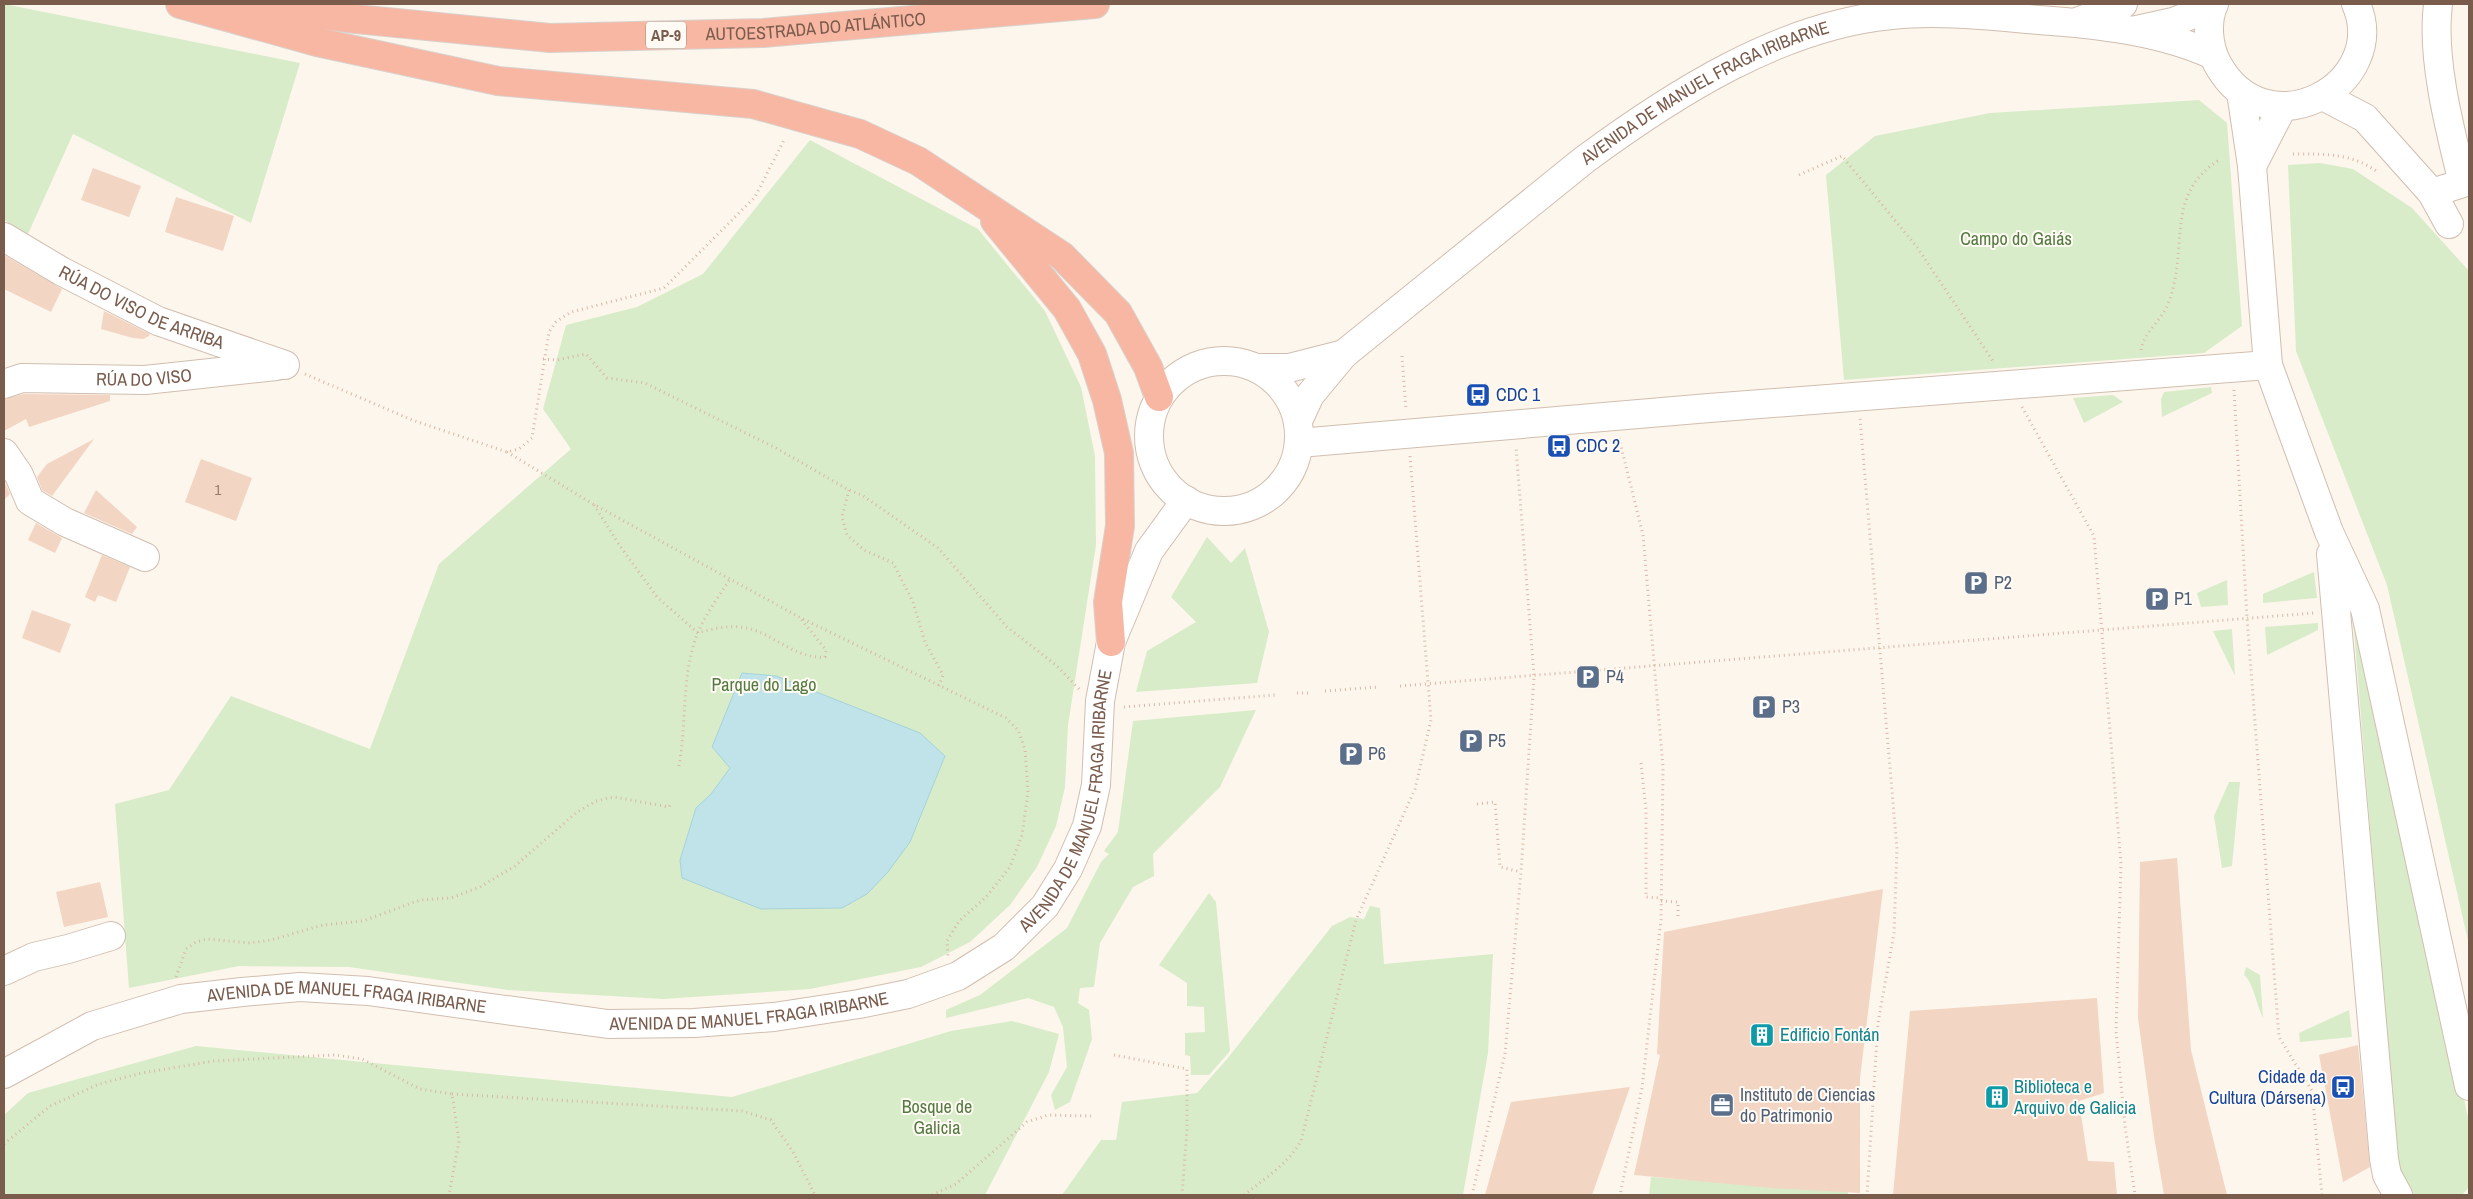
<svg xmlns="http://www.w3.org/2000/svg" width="2473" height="1199" font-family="'Archivo Narrow',sans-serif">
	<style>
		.green { fill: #d8ecc9 }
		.water { fill: #bfe3e8; stroke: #a5d3da }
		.building { fill: #f3d5c3 }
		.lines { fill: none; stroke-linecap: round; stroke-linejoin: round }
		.minor-casing { stroke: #d1beb0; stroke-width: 30 }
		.highway-casing { stroke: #dad1cd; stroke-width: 30 }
		.path { stroke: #d9b8a5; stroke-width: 3; stroke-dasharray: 1 4; stroke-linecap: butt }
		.minor { stroke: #fff; stroke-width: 28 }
		.highway { stroke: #f7b7a3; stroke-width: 28 }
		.labels { text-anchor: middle; stroke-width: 4; stroke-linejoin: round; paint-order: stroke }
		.number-label { font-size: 15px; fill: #987a6a }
		.shield { fill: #fffaf3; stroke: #a28b7f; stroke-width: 1 }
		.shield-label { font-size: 16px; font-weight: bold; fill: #7a5c4d }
		.street-label { font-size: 18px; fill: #7a5c4d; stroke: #fffaf3 }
		.park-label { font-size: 18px; fill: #537a41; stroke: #fffaf3 }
		.transit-label { font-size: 18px; fill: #164399; stroke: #fffaf3; text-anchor: start }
		.service-label { font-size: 18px; fill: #4e5e75; stroke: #fffaf3; text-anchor: start }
		.culture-label { font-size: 18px; fill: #0d838f; stroke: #fffaf3; text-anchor: start }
	</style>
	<rect width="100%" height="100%" fill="#fdf6ec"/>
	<g class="green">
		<path d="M4,4L300,63L251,223L73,134L28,234L4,220Z"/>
		<path d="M2199,100L2227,123L2242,326L2204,353L1844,380L1826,175L1875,136L1990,113Z"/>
		<path d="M810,140L978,229L1045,311L1081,387L1095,456L1096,545L1068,725L1065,787L1056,826L1037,867L1010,905L970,942L921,967L810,989L663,999L508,990L349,967L239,966L129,988L115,804L169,790L231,696L370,749L439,564L571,449L543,409L566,325L637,307L703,274Z"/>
		<path d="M2320,163L2353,169L2412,208L2469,271V945L2387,585L2296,351L2288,165Z"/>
		<path d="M2211,387L2212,393L2162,417L2161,399L2164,392Z"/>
		<path d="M2113,395L2123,402L2084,423L2073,398Z"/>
		<path d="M1207,537L1231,563L1245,548L1269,632L1257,683L1136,692L1147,651L1196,622L1171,597Z"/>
		<path d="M2314,572L2317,598L2263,603V594Z"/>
		<path d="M2227,580L2228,605L2201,607L2197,593Z"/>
		<path d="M2358,617L2469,1122V1187L2462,1195H2416L2410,1192L2398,1169L2353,619Z"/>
		<path d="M2318,623V630L2267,655L2265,627Z"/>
		<path d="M2232,629L2235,676L2213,631Z"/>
		<path d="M1256,710L1220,787L1153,854L1154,876L1133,887L1100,943L1094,987L1080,988L1078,1003L1089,1010L1092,1039L1070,1102L1055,1110L1051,1095L1067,1067L1063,1027L1054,1007L1028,998L946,1018V1010L980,995L1067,928L1101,862L1109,854L1104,851L1118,832L1133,721Z"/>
		<path d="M2229,782H2240L2232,866L2222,868L2214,816Z"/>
		<path d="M1209,893L1216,902L1230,1051L1209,1075H1191L1190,1056L1185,1055V1033L1205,1032L1204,1007L1187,1006V983L1159,965Z"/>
		<path d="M1370,906L1380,908L1384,964L1493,954L1488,1053L1463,1195H1062L1101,1140H1116L1122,1102L1197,1093L1227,1059L1332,926L1350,917L1364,919Z"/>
		<path d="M2246,967L2260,975L2263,1018C2257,1006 2253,982 2244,975Z"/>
		<path d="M2349,1010L2352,1037L2300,1042L2299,1033Z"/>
		<path d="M1012,1021L1059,1034L1049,1072L985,1195H4V1115L28,1093L196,1046L732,1097L951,1031Z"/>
		<path d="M1651,1177L1848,1192V1195H1649Z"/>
	</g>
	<path class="water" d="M742,673L776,676L920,733L945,756L910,842L888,872L867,894L842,908L761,909L682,878L680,860L696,808L711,794L730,768L712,747Z"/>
	<g class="building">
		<path d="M93,168L141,186L129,217L81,200Z"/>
		<path d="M176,197L234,216L223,251L165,232Z"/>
		<path d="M4,255L62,289L51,312L4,289Z"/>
		<path d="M104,311L150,334L149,336L143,339L133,338L101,329Z"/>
		<path d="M24,394L110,395V401L29,427L26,419L4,431V399Z"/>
		<path d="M94,439L52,496L42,490L37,477L47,464Z"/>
		<path d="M201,459L252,478L236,521L185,502Z"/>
		<path d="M4,480L10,494L4,500Z"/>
		<path d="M96,490L137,527L132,534L84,513Z"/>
		<path d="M36,523L62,538L55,553L28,540Z"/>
		<path d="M102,555L130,567L116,602L98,595L95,602L85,597Z"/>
		<path d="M32,610L71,624L60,653L22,638Z"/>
		<path d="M2177,858L2191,1050L2227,1195H2164L2154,1136L2138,1018L2140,862Z"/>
		<path d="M100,882L108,917L64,927L56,892Z"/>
		<path d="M1883,889L1860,1078V1193L1772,1188L1634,1175L1660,1055L1657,1054L1664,932Z"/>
		<path d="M2097,998L2104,1093L2079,1101L2088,1161L2114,1162L2117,1195H1893L1910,1011Z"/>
		<path d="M2358,1045L2370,1167L2343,1182L2319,1055Z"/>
		<path d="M1630,1087L1592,1195H1485L1511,1102Z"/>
	</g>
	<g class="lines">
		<defs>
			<g id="minor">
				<path d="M2214,4C2206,21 2208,46 2217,63C2266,154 2391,84 2356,4"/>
				<path d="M2077,22L2123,4"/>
				<path d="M2137,30L2173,22L2212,7"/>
				<path d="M2241,92L2252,166L2268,365L2329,532L2365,609L2469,1086"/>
				<path d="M2323,96L2365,118L2432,193L2449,224"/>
				<path d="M2252,166L2283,106"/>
				<path d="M2432,193L2463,183C2450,130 2431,58 2438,4"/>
				<path id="s1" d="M4,237L61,271L158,321L285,365"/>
				<circle cx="1224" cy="436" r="75"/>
				<path d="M1259,368H1289L1344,354"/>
				<path id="s2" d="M4,384L22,378L145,380L276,366"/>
				<path id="s3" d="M1298,421L1310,395L1344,354L1584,160C1672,95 1781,25 1892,15C1941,10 1990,16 2039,20C2097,24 2160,31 2213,55"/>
				<path d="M1299,443L1709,408L2268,365"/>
				<path d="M4,453L19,475L30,501L65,522L145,557"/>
				<path d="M2331,554L2384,1159L2387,1175L2398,1195"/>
				<path d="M4,971L34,957L68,949L111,936"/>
				<path id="s4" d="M4,1074L92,1026L181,999L242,992L300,987L368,991L608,1024L694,1023L774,1017L859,1004L908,994L958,976L1004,947L1045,906L1068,869L1087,826L1096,785L1100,701L1111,642L1149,551L1186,500"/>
			</g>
			<g id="highway">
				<path d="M180,4L317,42L498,81L753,104L860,134L918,161L1062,256L1118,313L1148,367L1159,397"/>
				<path id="s5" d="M237,4L356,19L550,38L763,33L1095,4"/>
				<path d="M995,221L1067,309L1092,354L1107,400L1119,453L1120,526L1108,602L1111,642"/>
			</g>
		</defs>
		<use href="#minor" class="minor-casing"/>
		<use href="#highway" class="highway-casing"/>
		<g class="path">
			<path d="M2293,154C2325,154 2353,153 2379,173"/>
			<path d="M1799,175L1842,156L1917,247L1993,361"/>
			<path d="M2141,350C2144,331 2163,320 2169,301C2189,248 2164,195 2219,160"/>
			<path d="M1402,356L1406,410"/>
			<path d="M543,359L557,360L586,354L607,378L645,383L776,448L849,490L862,495L938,548L1007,627L1056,665L1079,689"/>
			<path d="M305,374L412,420L507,452L519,449L532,438L549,332L556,322L571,312L664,288L755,197L785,138"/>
			<path d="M2234,390L2247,618L2279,1037L2312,1091L2322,1195"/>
			<path d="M2022,407L2094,536L2121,864L2116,1031L2125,1126L2135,1195"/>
			<path d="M1860,419L1897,849L1894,933L1878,1023L1867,1195"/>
			<path d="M1619,438L1643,535L1663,767L1661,920L1642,1088L1620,1195"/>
			<path d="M507,452L593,504L801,618L1006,718L1018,730L1025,749L1028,792L1022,835L1010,867L986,897L959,921L947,941L948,956"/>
			<path d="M849,490L842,517L847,535L864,550L893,563L913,602L925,642L943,675L939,686"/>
			<path d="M594,505L620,546L657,597L698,633C718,627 739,623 759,632C781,641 800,659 825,657L826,650L801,619"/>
			<path d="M1400,686L2314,613"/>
			<path d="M1325,691L1378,687"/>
			<path d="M1297,693H1308"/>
			<path d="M1124,707L1275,695"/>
			<path d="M1641,763L1646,810V897L1661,898"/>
			<path d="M679,766C687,723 681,674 698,632C706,614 719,596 730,579"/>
			<path d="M1477,804L1495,802L1500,867L1521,872"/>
			<path d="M1661,901L1678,902V920"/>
			<path d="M176,977L186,949L196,942L207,939L250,943L271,940L323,925L363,921L420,900L451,898L480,887L515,866L577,812L596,801L614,797L669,807L670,805"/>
			<path d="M1114,1055L1187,1069V1129L1182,1195"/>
			<path d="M452,1094L742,1111L771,1120L793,1152L815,1195"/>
			<path d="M4,1144L50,1106L99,1084L142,1073L214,1061L335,1055L362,1059L420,1089L452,1094L459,1141L449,1195"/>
			<path d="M932,1195L956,1184L1027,1122L1048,1115L1091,1116"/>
			<path d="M1244,1195C1264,1179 1288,1164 1301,1141L1356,920L1415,789L1431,720L1410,456"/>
			<path d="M1472,1195L1505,1054L1521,872L1534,676L1516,447"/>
		</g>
		<use href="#minor" class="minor"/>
		<use href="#highway" class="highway"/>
	</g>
	<defs>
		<symbol id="bus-square" viewBox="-11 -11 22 22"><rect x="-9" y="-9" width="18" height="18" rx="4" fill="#1a4fb4" stroke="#fffaf3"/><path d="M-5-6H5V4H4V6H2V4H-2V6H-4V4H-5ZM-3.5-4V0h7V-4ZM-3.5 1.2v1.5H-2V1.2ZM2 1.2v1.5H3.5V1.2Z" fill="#fff"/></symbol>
		<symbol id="parking-square" viewBox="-11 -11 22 22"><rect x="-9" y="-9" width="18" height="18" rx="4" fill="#5c6f8a" stroke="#fffaf3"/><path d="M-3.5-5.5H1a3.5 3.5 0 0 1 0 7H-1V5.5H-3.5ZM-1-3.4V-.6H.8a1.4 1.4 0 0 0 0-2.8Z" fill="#fff"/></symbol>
		<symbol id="building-square" viewBox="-11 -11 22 22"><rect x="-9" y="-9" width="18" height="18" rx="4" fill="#0f9aa8" stroke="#fffaf3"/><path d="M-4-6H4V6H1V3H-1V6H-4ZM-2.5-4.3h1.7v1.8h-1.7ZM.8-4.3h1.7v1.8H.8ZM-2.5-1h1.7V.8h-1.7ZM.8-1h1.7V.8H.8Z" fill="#fff"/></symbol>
		<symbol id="office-square" viewBox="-11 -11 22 22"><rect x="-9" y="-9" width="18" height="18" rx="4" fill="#5c6f8a" stroke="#fffaf3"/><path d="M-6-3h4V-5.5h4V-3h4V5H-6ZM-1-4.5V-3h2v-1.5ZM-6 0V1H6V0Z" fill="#fff"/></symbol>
	</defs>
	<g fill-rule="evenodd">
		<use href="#bus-square" x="1464" y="381" width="28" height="28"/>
		<use href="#bus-square" x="1545" y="432" width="28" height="28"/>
		<use href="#parking-square" x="1962" y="569" width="28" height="28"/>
		<use href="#parking-square" x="2143" y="585" width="28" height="28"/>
		<use href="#parking-square" x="1574" y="663" width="28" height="28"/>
		<use href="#parking-square" x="1750" y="693" width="28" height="28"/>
		<use href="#parking-square" x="1457" y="727" width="28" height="28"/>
		<use href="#parking-square" x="1337" y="740" width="28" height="28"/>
		<use href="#building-square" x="1748" y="1021" width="28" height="28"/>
		<use href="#bus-square" x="2329" y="1073" width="28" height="28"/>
		<use href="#building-square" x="1983" y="1083" width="28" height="28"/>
		<use href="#office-square" x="1708" y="1091" width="28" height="28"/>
	</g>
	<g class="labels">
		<g class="number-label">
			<text x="218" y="495">1</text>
		</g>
		<rect class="shield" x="646" y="21.5" width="40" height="27" rx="4"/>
		<g class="shield-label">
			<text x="666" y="41">AP-9</text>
		</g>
		<g class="street-label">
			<text dy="6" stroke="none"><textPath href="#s5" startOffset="581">AUTOESTRADA DO ATLÁNTICO</textPath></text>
			<text dy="6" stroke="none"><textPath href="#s3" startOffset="530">AVENIDA DE MANUEL FRAGA IRIBARNE</textPath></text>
			<text dy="6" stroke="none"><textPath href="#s1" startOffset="155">RÚA DO VISO DE ARRIBA</textPath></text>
			<text dy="6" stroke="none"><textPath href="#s2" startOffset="141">RÚA DO VISO</textPath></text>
			<text dy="6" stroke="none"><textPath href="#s4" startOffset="1199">AVENIDA DE MANUEL FRAGA IRIBARNE</textPath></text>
			<text dy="6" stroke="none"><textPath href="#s4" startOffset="360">AVENIDA DE MANUEL FRAGA IRIBARNE</textPath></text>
			<text dy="6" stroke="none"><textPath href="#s4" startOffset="765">AVENIDA DE MANUEL FRAGA IRIBARNE</textPath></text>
		</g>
		<g class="park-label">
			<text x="2016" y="245">Campo do Gaiás</text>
			<text x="764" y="691">Parque do Lago</text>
			<text x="937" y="1113">Bosque de<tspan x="937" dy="21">Galicia</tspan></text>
		</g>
		<g class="transit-label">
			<text x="1496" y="401">CDC 1</text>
			<text x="1576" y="452">CDC 2</text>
			<text x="2326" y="1083" text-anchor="end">Cidade da<tspan x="2326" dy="21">Cultura (Dársena)</tspan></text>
		</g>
		<g class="service-label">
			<text x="1994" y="589">P2</text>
			<text x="2174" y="605">P1</text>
			<text x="1606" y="683">P4</text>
			<text x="1782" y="713">P3</text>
			<text x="1488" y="747">P5</text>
			<text x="1368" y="760">P6</text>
			<text x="1740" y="1101">Instituto de Ciencias<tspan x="1740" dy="21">do Patrimonio</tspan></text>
		</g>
		<g class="culture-label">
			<text x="1780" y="1041">Edificio Fontán</text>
			<text x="2014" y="1093">Biblioteca e<tspan x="2014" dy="21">Arquivo de Galicia</tspan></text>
		</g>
	</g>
	<rect width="2473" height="1199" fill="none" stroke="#7a5c4d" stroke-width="10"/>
</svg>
